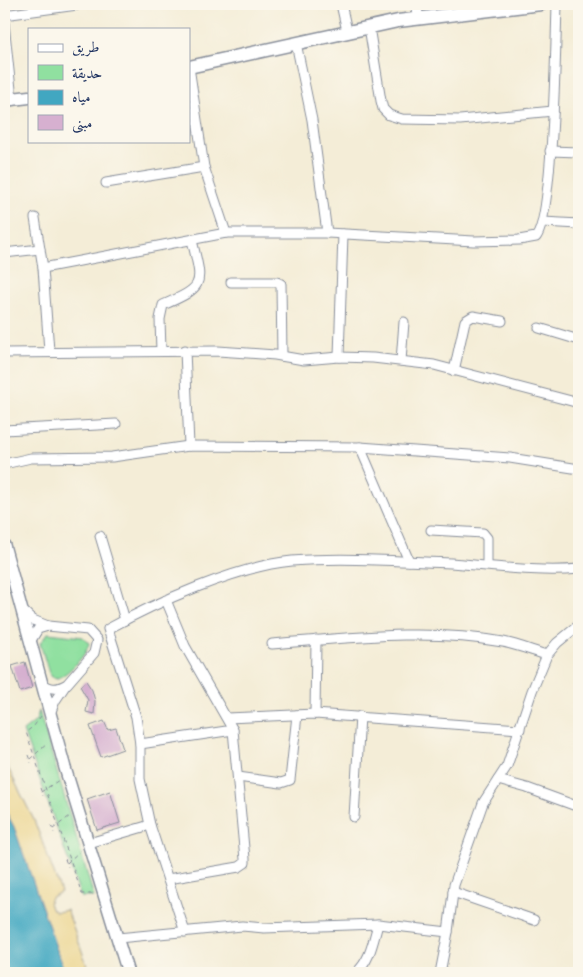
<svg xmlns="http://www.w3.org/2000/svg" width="583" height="977" font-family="'Old Standard TT',Amiri,serif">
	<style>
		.green { fill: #90e0a0; stroke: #56887f }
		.sand { fill: #eeda9e; stroke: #84847e }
		.water { fill: #41a7c1; stroke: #2e6b90 }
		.building { fill: #d6b0d0 }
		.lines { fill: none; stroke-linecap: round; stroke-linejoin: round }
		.minor-casing { stroke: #888e9a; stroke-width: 11 }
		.tertiary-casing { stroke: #888e9a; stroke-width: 14 }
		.secondary-casing { stroke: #888e9a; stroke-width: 15 }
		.path { stroke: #888e9a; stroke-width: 1; stroke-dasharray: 4 4; stroke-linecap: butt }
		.minor { stroke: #fff; stroke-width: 9 }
		.tertiary { stroke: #fff; stroke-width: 11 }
		.secondary { stroke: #fff; stroke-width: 12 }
	</style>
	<rect width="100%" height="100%" fill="#fbf7ec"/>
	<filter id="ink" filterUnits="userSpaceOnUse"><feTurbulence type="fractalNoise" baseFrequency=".02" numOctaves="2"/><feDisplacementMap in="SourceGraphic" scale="10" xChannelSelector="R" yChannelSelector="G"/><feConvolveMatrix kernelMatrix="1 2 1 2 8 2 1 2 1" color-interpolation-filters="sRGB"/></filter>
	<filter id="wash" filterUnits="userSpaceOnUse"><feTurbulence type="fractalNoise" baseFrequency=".0096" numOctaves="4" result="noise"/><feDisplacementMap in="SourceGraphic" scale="20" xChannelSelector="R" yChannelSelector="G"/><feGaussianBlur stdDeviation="1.12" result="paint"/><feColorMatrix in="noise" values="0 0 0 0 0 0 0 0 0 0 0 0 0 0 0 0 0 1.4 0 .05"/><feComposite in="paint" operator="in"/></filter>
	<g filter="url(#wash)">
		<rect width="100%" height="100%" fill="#f4edd7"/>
		<g class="green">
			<path d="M48,633L83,637L89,643C87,655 69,673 58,678L52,677L49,673L40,643Z"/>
			<path d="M39,711L94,897H81L23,731L36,721Z"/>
		</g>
		<path class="sand" d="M4,760L34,820L61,892L51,897L49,902L51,909L56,912L67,910L90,973H65L14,827L4,808Z"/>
		<path class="water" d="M4,808L14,827L65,973H4Z"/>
		<g id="blocks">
			<g class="building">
				<path d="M25,662L32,688L20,692L12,666Z"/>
				<path d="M86,681L92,690L95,701L94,714L86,712L88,700L80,686Z"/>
				<path d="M104,721L108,730L116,728L123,749L101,757L90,726Z"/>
				<path d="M110,791L120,823L97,830L87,799Z"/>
			</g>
		</g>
	</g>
	<g filter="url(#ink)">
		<use href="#blocks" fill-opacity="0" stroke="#888e9a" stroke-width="1"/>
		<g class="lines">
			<defs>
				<g id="minor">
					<path d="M341,4L347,31"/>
					<path d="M416,4L419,18"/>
					<path d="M4,15L77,5"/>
					<path d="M4,23L12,99"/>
					<path d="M369,27L381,101L383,109L389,115L402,119L460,120L553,111"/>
					<path d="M296,43L312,120L327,233"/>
					<path d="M189,67L204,167L226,233"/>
					<path d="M550,151L579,152"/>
					<path d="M106,183L204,167"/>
					<path d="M35,218L43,268L49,351"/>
					<path d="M543,222L579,224"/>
					<path d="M4,253L40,249"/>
					<path d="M43,268L226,233H327L474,241L519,240L536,237C553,218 556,39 557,4"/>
					<path d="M231,282H277L281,284L282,356"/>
					<path d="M539,328L579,340"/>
					<path d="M185,350L189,446"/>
					<path d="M161,351L160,319L163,305C207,286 202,284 192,240"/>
					<path d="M4,353L218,351L275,355L304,360L339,357L373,358L434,365L579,403"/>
					<path d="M339,357L343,234"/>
					<path d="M401,361L404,322"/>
					<path d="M454,371L465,321L473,316L502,321"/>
					<path d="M577,403L579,390"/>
					<path d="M4,430L116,424"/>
					<path d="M360,447L409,561"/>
					<path d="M4,464L31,458L112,457L189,446L360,447L510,458L579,469"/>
					<path d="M431,530L483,533L487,538V565"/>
					<path d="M100,536L125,620"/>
					<path d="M166,600L185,646L233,730L245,859V863L239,867L168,879"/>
					<path d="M22,610L33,620L48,626"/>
					<path d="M30,642L38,629L48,626L88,630L97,640L94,653L67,684C57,690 49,690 41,682"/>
					<path d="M272,644C349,638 427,628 503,642C518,645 533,651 547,655"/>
					<path d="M50,714L55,701L65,686"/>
					<path d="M315,714L316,640"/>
					<path d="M227,718L315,714L520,729"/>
					<path d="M140,744L233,730"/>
					<path d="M238,777L281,783L290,780L297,715"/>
					<path d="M498,780L527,788L579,807"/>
					<path d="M354,817L360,716"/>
					<path d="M89,843L150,825"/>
					<path d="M453,892L534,920"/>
					<path d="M185,932L150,825L140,779V744L136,717L108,629C155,603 237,566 292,561C343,557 399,561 451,563C491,566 540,573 579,569"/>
					<path d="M118,938L242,926L264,928L378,924L448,932L454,885L483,803L507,766L532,691L547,655L557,643L579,625"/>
					<path d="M299,973H308"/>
					<path d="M356,973C370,961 373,942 378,924"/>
					<path d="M440,973L448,932"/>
				</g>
				<path id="tertiary" d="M4,545L65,768L128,973"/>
				<g id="secondary">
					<path d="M189,67L398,21L541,4"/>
					<path d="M4,100L29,97"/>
				</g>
			</defs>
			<use href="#minor" class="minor-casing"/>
			<use href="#tertiary" class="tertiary-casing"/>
			<use href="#secondary" class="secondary-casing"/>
			<g class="path">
				<path d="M41,716L34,726L26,732L82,894H93"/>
				<path d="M28,755L31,763"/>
				<path d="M30,759L48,743"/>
				<path d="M40,788L43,796"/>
				<path d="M41,792L59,780"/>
				<path d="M51,825L54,833"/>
				<path d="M53,829L70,816"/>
				<path d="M65,859L68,867"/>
				<path d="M67,863L81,850"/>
			</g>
			<use href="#minor" class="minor"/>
			<use href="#tertiary" class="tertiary"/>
			<use href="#secondary" class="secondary"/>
		</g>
	</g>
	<rect width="583" height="977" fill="none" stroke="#fbf7ec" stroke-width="20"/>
	<rect x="28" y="28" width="162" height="115" fill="#fbf7ec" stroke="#a1a7b3"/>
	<rect x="38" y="44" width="25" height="8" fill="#ffffff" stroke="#a1a7b3"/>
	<text x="72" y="52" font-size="15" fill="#1b2f5e">طريق</text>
	<rect x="38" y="65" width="25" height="15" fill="#90e0a0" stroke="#a1a7b3"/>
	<text x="72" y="78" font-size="15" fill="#1b2f5e">حديقة</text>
	<rect x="38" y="90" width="25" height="15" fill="#41a7c1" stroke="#a1a7b3"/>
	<text x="72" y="102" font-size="15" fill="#1b2f5e">مياه</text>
	<rect x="38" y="115" width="25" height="15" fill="#d6b0d0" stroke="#a1a7b3"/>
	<text x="72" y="128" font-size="15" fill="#1b2f5e">مبنى</text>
</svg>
